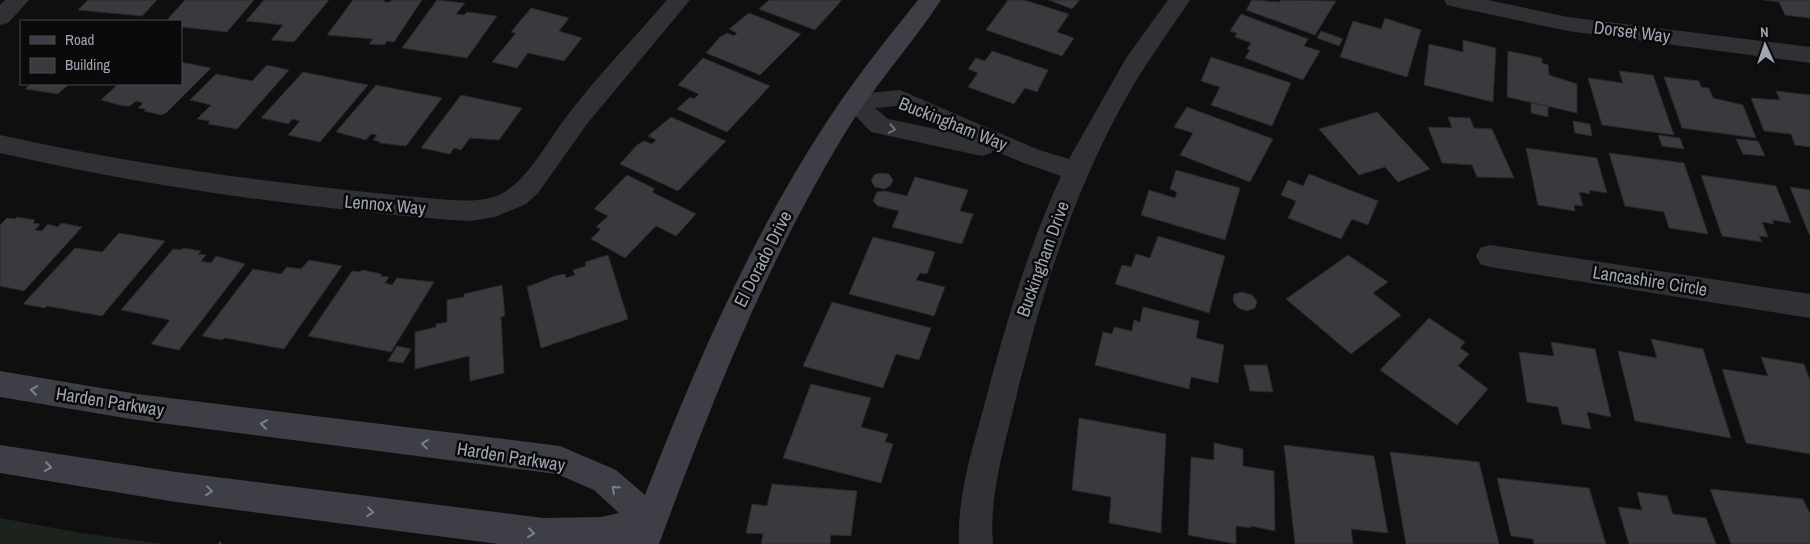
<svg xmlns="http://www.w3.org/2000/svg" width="1810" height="544" font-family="'Archivo Narrow',sans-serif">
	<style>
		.green { fill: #1b231c }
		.building { fill: #383a3e; stroke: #29292c }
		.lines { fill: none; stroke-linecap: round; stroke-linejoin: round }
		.path { stroke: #36373d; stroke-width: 3; stroke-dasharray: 2.5 4.5; stroke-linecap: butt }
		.street { fill: #303135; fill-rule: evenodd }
		.secondary { fill: #3e3f46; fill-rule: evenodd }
		.oneway { stroke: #6d717a }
		.oneway2 { stroke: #7d818c }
		.labels { text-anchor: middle; stroke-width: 5; stroke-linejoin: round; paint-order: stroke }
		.street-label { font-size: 18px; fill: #9fa5b2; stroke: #0a0a0b }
	</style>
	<rect width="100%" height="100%" fill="#0f0f10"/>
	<path class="green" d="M0,518L81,533L164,544H0Z"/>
	<g class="building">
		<path d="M88,0H157L142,16L78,10Z"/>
		<path d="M185,0H254L227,32L181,27V21H166Z"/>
		<path d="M264,0H329L294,42L271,40L283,25L246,21Z"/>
		<path d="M353,0H385L384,2H390L392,0H422L394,42L387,41L384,45L369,44L373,39L327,35Z"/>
		<path d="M437,0L465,3L456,14L464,15L467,12L497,16L467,58L402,48Z"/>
		<path d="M769,0H842L815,30L759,9Z"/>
		<path d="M1008,0H1024L1069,14L1057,32L1074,38L1062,56L986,30Z"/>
		<path d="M1049,0H1080L1072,9Z"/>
		<path d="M1252,0L1280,2L1281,0L1336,1L1315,35L1246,10Z"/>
		<path d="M1763,0H1810V18L1785,15L1779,2Z"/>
		<path d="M531,8L569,18L559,31L582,38L564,61L528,53L517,68L492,62L516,33L511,32Z"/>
		<path d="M749,13L801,34L760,75L706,53L720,37L727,33L734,36L737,33L729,29Z"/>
		<path d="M1241,14L1308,39L1304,46L1320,51L1303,80L1245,58L1250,50L1247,49L1251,43L1235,37L1237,33L1230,31Z"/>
		<path d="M1385,18L1421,30L1407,77L1340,57L1353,21L1381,29Z"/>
		<path d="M1321,31L1343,39L1339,46L1317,38Z"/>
		<path d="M1463,40L1496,48L1493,102L1424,85L1429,44L1463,52Z"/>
		<path d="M992,51L1048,70L1037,92L1025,88L1014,104L968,87L978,73L968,69L976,58L985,61Z"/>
		<path d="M1508,51L1542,58V63L1548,65L1549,75L1577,84V113L1507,97Z"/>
		<path d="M1211,57L1291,83L1272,126L1211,105L1220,87L1201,81Z"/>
		<path d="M703,58L770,86L727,132L677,109L690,97L694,99L699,94L678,85Z"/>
		<path d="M181,62L211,68L166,113L161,115L144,111L146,109L138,108L143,103L136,101L130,106H123L101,100L118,84H181Z"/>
		<path d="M267,65L289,70L237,129L208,124L210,121L197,119L211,105L190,100L216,74L252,81Z"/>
		<path d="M1619,71L1653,75L1674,135L1602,125L1588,78L1623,83Z"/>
		<path d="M303,72L368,85L320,142L288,135L300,121L292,119L289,124L261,118Z"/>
		<path d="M1664,77L1699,81L1701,87L1709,88L1713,98L1743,105L1756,138L1682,128Z"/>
		<path d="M31,84H69L58,94L25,89Z"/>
		<path d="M376,85L442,98L406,146L379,143L380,142L373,140L377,135L371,134L366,140L336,132Z"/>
		<path d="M1776,91L1810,95V147L1795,145L1791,134L1764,131L1751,98L1780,100Z"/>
		<path d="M461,95L522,108L499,140L470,138L461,150L454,148L450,154L421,148Z"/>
		<path d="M1531,103L1548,106V117L1531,113Z"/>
		<path d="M1187,107L1273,139L1250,182L1180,155L1193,133L1174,127Z"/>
		<path d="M1377,112L1430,169L1398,182L1385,167L1359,175L1319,129Z"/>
		<path d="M671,117L726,141L678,191L620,164L637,145L644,141L652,144L656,140L648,136Z"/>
		<path d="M1448,117L1470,118L1474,128L1492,129L1514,178L1477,177L1472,165L1442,163L1428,127L1452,128Z"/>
		<path d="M1573,121L1590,124L1592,136L1575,133Z"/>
		<path d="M1658,135L1680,138L1684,149L1662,146Z"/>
		<path d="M1736,139L1758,141L1765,156L1743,154Z"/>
		<path d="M1526,148L1597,158L1607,193L1589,190L1590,194L1579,192L1583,206L1574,205L1575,211L1538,205Z"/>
		<path d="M1609,153L1684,163L1708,234L1669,228L1664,212L1625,206Z"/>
		<path d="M1176,170L1240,188L1225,240L1141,215L1149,190L1175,198L1177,192L1170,189Z"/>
		<path d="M880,173L889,174L893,180L890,186L884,189L875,187L871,181L874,175Z"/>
		<path d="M1309,174L1378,201L1368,225L1352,219L1341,239L1288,218L1296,201L1281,195L1288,180L1303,186Z"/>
		<path d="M627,175L655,189L652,192L696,214L676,236L656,226L625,258L591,239L601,229L596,227L608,216L594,209Z"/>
		<path d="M1701,175L1776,186L1791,223L1772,220L1774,224L1762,222L1768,237L1759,236L1762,242L1722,236Z"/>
		<path d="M915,177L968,190L960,211L973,214L962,244L892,227L899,211L878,206L873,201L877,192L885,191L907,196Z"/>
		<path d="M1790,187L1810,190V234H1809Z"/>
		<path d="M17,217L35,220L33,223L40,224L35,230L42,231L48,224L58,227L61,223L82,227L24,291L0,286V225L7,218L15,219Z"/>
		<path d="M119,233L165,241L102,316L47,306L45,308L23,304L75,248L102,252Z"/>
		<path d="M1158,236L1225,256L1209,313L1115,284L1122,265L1131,267L1136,254L1150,258Z"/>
		<path d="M873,237L935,252L927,274L920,273L916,280L945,287L934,316L849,294Z"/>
		<path d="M183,248L201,251L198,254L206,255L201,261L211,263L216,256L245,264L179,350L151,344L170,320L121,310L173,249L181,250Z"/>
		<path d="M608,255L628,319L541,348L527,287L555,276L565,274L566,278L575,275L573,270L586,266L585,262Z"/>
		<path d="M1348,255L1388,282L1373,293L1401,315L1351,354L1286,299Z"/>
		<path d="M309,260L342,266L284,349L225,338L222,340L202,336L253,269L281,274L287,267L301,269Z"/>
		<path d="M362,270L382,274L380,276L389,277L385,283L392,285L397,278L434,282L391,352L308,336L352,271L360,272Z"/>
		<path d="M502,285L505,316L501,317L504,373L470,381L469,356L415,369V332L436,327V324L447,322V300L464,297V294Z"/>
		<path d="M1242,292L1252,295L1257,301L1255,308L1247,311L1238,308L1233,301L1234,294Z"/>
		<path d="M832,302L931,328L919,360L896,354L883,388L803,366Z"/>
		<path d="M1143,307L1199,321L1196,338L1224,345L1218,383L1191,377L1189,389L1095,365L1103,332L1112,334L1114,327L1132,331L1134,320L1140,322Z"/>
		<path d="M1429,318L1465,342L1460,348L1469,354L1458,366L1488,389L1457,425L1380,370Z"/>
		<path d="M1651,339L1703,349L1731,438L1635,421L1618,351L1657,358Z"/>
		<path d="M1551,342L1595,349L1611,417L1587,412L1591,429L1562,424L1558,407L1527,402L1519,352L1554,356Z"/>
		<path d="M397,346L411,349L403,363L388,361Z"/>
		<path d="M1761,357L1804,364L1810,380V454L1746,443L1722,369L1768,376Z"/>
		<path d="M1244,365H1267L1273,392L1250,391Z"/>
		<path d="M811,384L871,398L861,427L888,434L885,442L893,444L881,483L783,458Z"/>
		<path d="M1079,418L1166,434L1161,533L1109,523L1111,497L1072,490Z"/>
		<path d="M1214,443L1243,449V466L1274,471L1275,531L1251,526V528L1236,526V544L1188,535L1191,457L1214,460Z"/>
		<path d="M1284,445L1374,456L1388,533L1351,529L1353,544H1295Z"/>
		<path d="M1390,452L1479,462L1499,544H1406Z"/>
		<path d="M1497,478L1589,488L1606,544H1534L1533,539L1511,536Z"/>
		<path d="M772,484L857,491L851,536L831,535L830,544H761L763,534L746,533L752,504L767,506Z"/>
		<path d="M1710,489L1803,499L1810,514V544H1731Z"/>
		<path d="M1637,492L1667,496L1673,514L1706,518L1716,544H1629L1618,507L1642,510Z"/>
	</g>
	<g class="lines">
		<path class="path" d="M219,544L221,542"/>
		<g class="street">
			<path d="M5,0H29L8,23L0,25V5Z"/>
			<path d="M667,0H690L587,124L538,193L526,204L495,217L471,221L450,220C298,207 149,187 0,153V135C149,168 298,187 450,200C470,201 492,202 509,189C533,172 551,135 570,112C600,73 635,37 667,0Z"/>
			<path d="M1168,0H1190C1168,33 1145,64 1126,98C1072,195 1040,298 1014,406C1003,451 989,498 993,544H959C957,499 971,453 983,410C1004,329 1027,251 1061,176L1021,162L993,150L991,153L982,156L871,132L841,101L845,95L900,90L1039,150L1069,159L1126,58ZM897,106L955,133L888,119L875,108Z"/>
			<path d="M1444,0H1488L1568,17L1810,47V63L1568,31L1455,7L1447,5Z"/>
			<path d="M1490,245L1810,294V318L1490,267L1480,264L1476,256L1480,248Z"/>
		</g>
		<path class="secondary" d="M918,0H941C910,47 871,89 842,138C765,266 711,404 659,544H499L176,502L0,473V445L176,472L543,518L601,517L619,513L594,490L557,474L137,420L0,397V371L137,394L560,446L616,470L645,495C697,361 755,228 836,108C861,71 890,35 918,0Z"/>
	</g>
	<defs><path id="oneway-chevron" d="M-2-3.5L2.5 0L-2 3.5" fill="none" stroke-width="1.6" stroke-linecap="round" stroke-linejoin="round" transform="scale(1.25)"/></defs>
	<use class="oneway" href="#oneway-chevron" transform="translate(892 129) rotate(11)"/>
	<g class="oneway2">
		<use href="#oneway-chevron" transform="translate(34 390) rotate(-171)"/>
		<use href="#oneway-chevron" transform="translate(264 424) rotate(-172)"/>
		<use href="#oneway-chevron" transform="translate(425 444) rotate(-173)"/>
		<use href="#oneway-chevron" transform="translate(48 467) rotate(9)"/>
		<use href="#oneway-chevron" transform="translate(615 489) rotate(-138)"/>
		<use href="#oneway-chevron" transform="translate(209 491) rotate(7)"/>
		<use href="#oneway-chevron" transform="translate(370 512) rotate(7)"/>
		<use href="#oneway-chevron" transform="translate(531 533) rotate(7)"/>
	</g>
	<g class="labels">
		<g class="street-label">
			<text transform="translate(1632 32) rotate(7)" y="6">Dorset Way</text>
			<text transform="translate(953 124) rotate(22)" y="6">Buckingham Way</text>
			<text transform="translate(385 205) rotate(5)" y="6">Lennox Way</text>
			<text transform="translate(763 259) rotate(-63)" y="6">El Dorado Drive</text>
			<text transform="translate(1043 259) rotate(-70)" y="6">Buckingham Drive</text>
			<text transform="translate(1650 281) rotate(9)" y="6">Lancashire Circle</text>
			<text transform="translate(110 402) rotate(9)" y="6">Harden Parkway</text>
			<text transform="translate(511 457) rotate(9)" y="6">Harden Parkway</text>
		</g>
	</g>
	<rect x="20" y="20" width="162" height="65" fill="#0a0a0b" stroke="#46484e"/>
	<rect x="30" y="36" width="25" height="8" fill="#3e3f46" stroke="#46484e"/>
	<text x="65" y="45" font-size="15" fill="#9fa5b2">Road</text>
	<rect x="30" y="58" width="25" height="15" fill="#383a3e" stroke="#46484e"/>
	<text x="65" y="70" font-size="15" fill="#9fa5b2">Building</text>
	<g transform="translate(1765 45) rotate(357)" stroke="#0a0a0b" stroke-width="4" paint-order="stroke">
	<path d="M0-4L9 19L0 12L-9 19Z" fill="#9fa5b2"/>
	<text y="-8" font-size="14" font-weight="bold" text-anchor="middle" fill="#9fa5b2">N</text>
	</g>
</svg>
